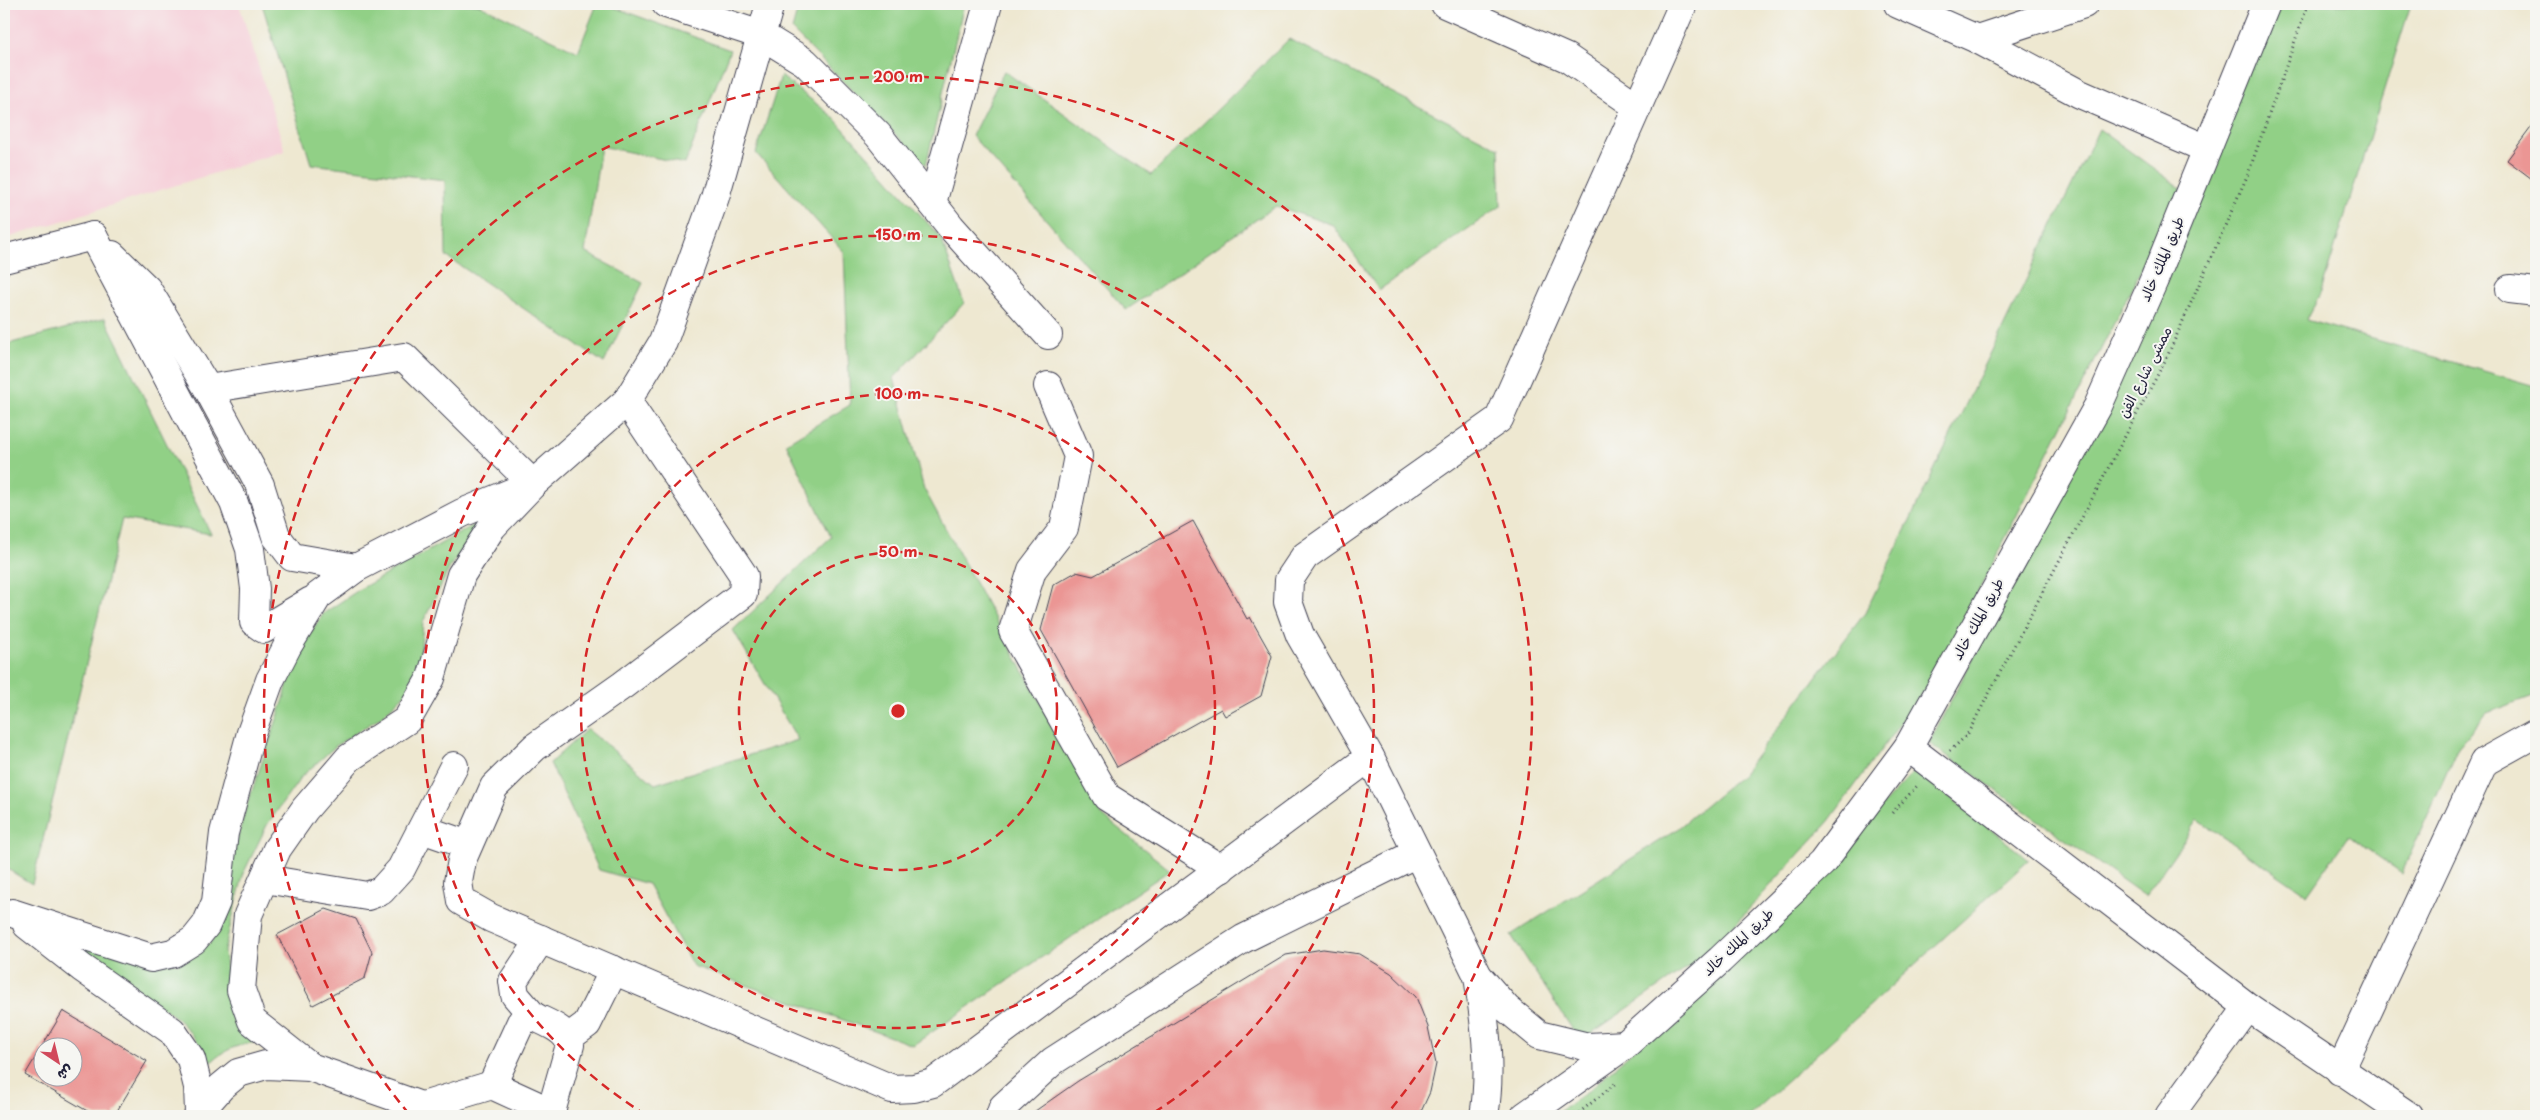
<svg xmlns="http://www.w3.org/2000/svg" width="2540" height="1120" font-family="'Playpen Sans','Playpen Sans Arabic',sans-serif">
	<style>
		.built { fill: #f6cfd9 }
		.green { fill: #91d086; stroke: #5a7960 }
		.building { fill: #eb9694; fill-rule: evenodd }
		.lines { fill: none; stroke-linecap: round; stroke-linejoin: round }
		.minor-casing { stroke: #414052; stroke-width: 30 }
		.path { stroke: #414052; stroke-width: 3; stroke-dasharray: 1 4; stroke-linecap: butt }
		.minor { stroke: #fff; stroke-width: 28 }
		.ring { fill: none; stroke: #d62828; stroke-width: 2.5; stroke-dasharray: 9 6 }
		.labels { text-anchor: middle; stroke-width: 4; stroke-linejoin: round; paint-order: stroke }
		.street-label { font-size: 14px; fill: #22223b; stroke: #f6f6f2 }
		.centre { fill: #d62828; stroke: #f6f6f2; stroke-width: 2.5 }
		.ring-label { font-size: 15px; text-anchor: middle; font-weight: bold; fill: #d62828; stroke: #f6f6f2; stroke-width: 4; stroke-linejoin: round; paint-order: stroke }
	</style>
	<rect width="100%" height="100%" fill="#f6f6f2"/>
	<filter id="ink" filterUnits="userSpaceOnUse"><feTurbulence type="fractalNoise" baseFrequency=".02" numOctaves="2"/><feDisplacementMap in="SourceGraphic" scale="10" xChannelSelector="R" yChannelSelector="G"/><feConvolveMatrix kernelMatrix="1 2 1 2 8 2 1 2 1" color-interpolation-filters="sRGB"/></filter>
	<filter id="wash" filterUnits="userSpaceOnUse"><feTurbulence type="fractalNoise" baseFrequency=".0096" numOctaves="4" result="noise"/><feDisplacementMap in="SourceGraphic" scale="20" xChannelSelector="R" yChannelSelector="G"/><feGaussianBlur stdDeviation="1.12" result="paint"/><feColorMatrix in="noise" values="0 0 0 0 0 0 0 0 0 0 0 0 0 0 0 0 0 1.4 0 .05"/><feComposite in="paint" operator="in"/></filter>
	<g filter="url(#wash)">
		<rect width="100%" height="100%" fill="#eee8d1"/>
		<path class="built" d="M4,4H239L285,151L4,239Z"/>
		<g class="green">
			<path d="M262,4H478L578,52L597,4H605L730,50L685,164L601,146L585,252L643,283L604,363L446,256L445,180L311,164Z"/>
			<path d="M799,4H964L926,165L792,30Z"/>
			<path d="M2263,4H2411L2321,292L2306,320L2536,386V695L2487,713L2458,747L2402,873L2348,836L2307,895L2198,820L2145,896L1929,743L2123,368Z"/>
			<path d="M1289,39L1499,148L1501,206L1379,290L1333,225L1276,206L1126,310L972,136L1004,71L1151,175Z"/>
			<path d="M781,76L832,116L941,238L964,303L894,378L924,489L1102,815L1170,870L913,1045L693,966L648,884L599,870L550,763L587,729L655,784L798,740L733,630L831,537L786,443L850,405L844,252L756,153Z"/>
			<path d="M2099,129L2182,189L1937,673L1829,821L1710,952L1580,1041L1511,935L1676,830L1742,775L1865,613Z"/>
			<path d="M105,318L211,534L122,519L32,884L4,867V345Z"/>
			<path d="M488,517L451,565L423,622L420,658L408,691L382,716L337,745L302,776L267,825L244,872L224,951L229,988L259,1042C239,1044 225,1049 210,1063C196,1038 181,1017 155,1003L54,931L177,964L211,942L224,917L231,863L245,811L284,699L294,656L324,613L360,589Z"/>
			<path d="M1916,770L2029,860L1749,1116H1553L1586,1093L1752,942Z"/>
		</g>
		<g id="blocks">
			<g class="building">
				<path d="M2536,121V182L2507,160Z"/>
				<path d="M1193,521L1247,619L1250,617L1272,656L1261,696L1225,716L1221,709L1117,767L1041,630L1053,585L1076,572L1093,576Z"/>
				<path d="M326,909L356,919L372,952L365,978L313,1005L277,935Z"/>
				<path d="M1323,949L1360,954L1391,973L1416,997L1428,1027L1436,1064L1430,1092L1419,1116H1028L1078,1081L1286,955Z"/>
				<path d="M63,1011L147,1061L114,1116H96L25,1075ZM42,1048H72V1078H42Z"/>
			</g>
		</g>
	</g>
	<g filter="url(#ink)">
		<use href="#blocks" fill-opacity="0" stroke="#414052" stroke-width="1"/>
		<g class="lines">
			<defs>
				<g id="minor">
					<path d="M666,4L761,35L805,62L878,135L951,227L1048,335"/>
					<path d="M1445,4L1567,58L1638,107"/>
					<path d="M1898,4L1977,39L2080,94L2207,149"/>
					<path d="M1977,39L2084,4"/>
					<path d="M932,203L988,4"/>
					<path d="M93,236L234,503L250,549L255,589L254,622L264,629L311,601"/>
					<path d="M112,255L147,289L208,389L260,485L276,536L292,557L356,568"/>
					<path d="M4,259L93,236"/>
					<path d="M2510,289L2536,292"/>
					<path d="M1048,386L1078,456L1064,528L1032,570L1013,631L1107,797L1221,869"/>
					<path d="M208,389L404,357L533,484"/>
					<path d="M627,401L744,576L743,594L623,685L535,747L494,787L462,860L458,882L461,901L491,918L892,1089L914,1088L933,1083L1370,757"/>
					<path d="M1908,747L2248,1007L2409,1116"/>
					<path d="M422,829L468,845"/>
					<path d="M265,879L367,896L381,891L401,869L454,766"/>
					<path d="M12,913L151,958L173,953L194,940L206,925L216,902L224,833L251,733L270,680L287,647L318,596L356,568L462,513L525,487"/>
					<path d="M27,925L82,968L172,1031L191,1059L198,1087L199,1112"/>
					<path d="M1478,976C1485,1023 1492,1069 1484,1116"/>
					<path d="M533,1016L515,995L513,981L541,939"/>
					<path d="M568,1038L587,1024L614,970"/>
					<path d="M1625,1045L1589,1047L1539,1035L1506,1008L1478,976L1370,757L1300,635L1288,602L1289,580L1305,556L1499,419L1683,4"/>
					<path d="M310,1067L252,1021L241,990L248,915L277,849L305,809L349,758L407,720L431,678L461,575L492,527L533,484L627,401L663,342L715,197L770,4"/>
					<path d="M2340,1071L2484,762L2536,733"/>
					<path d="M492,1085L521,1022L533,1016C546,1023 567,1029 570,1045L551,1112"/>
					<path d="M423,1106L492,1085L551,1112L553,1116"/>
					<path d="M198,1116L199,1112L221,1087L238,1073L266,1065L310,1067L449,1116"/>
					<path d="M1000,1116L1003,1107L1053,1061L1243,939L1417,853"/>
					<path d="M1525,1116L1625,1045L1720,960L1822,863L1908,747L2098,406L2154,280L2266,4"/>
					<path d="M2169,1116L2248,1007"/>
				</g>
			</defs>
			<use href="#minor" class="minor-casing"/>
			<g class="path">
				<path d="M1950,751L1967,735L2167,357L2248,174L2308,4"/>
				<path d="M1892,813L1918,785"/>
				<path d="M1575,1116L1616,1083"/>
			</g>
			<use href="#minor" class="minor"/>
		</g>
	</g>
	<g class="ring">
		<circle cx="898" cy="711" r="159"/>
		<circle cx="898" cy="711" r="317"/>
		<path d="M646 1115A476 476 0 1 1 1150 1115"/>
		<path d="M409 1114A634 634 0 1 1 1387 1114"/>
	</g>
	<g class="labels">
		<g class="street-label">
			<text transform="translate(2162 259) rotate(-67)" y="5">طريق الملك خالد</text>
			<text transform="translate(2145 372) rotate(-63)" y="5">ممشى شارع الفن</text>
			<text transform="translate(1978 619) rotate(-61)" y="5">طريق الملك خالد</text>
			<text transform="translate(1738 942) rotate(-43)" y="5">طريق الملك خالد</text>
		</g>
	</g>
	<circle cx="898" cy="711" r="8" class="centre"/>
	<g class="ring-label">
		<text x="898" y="82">200 m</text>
		<text x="898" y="240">150 m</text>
		<text x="898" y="399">100 m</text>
		<text x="898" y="557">50 m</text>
	</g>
	<rect width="2540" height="1120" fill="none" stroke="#f6f6f2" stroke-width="20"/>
	<g transform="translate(58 1062) rotate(145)"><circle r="24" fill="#f6f6f2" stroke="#a1a1a9"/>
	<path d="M0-4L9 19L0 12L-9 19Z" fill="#d1495b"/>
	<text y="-8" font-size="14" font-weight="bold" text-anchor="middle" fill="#22223b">ش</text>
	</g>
</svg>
